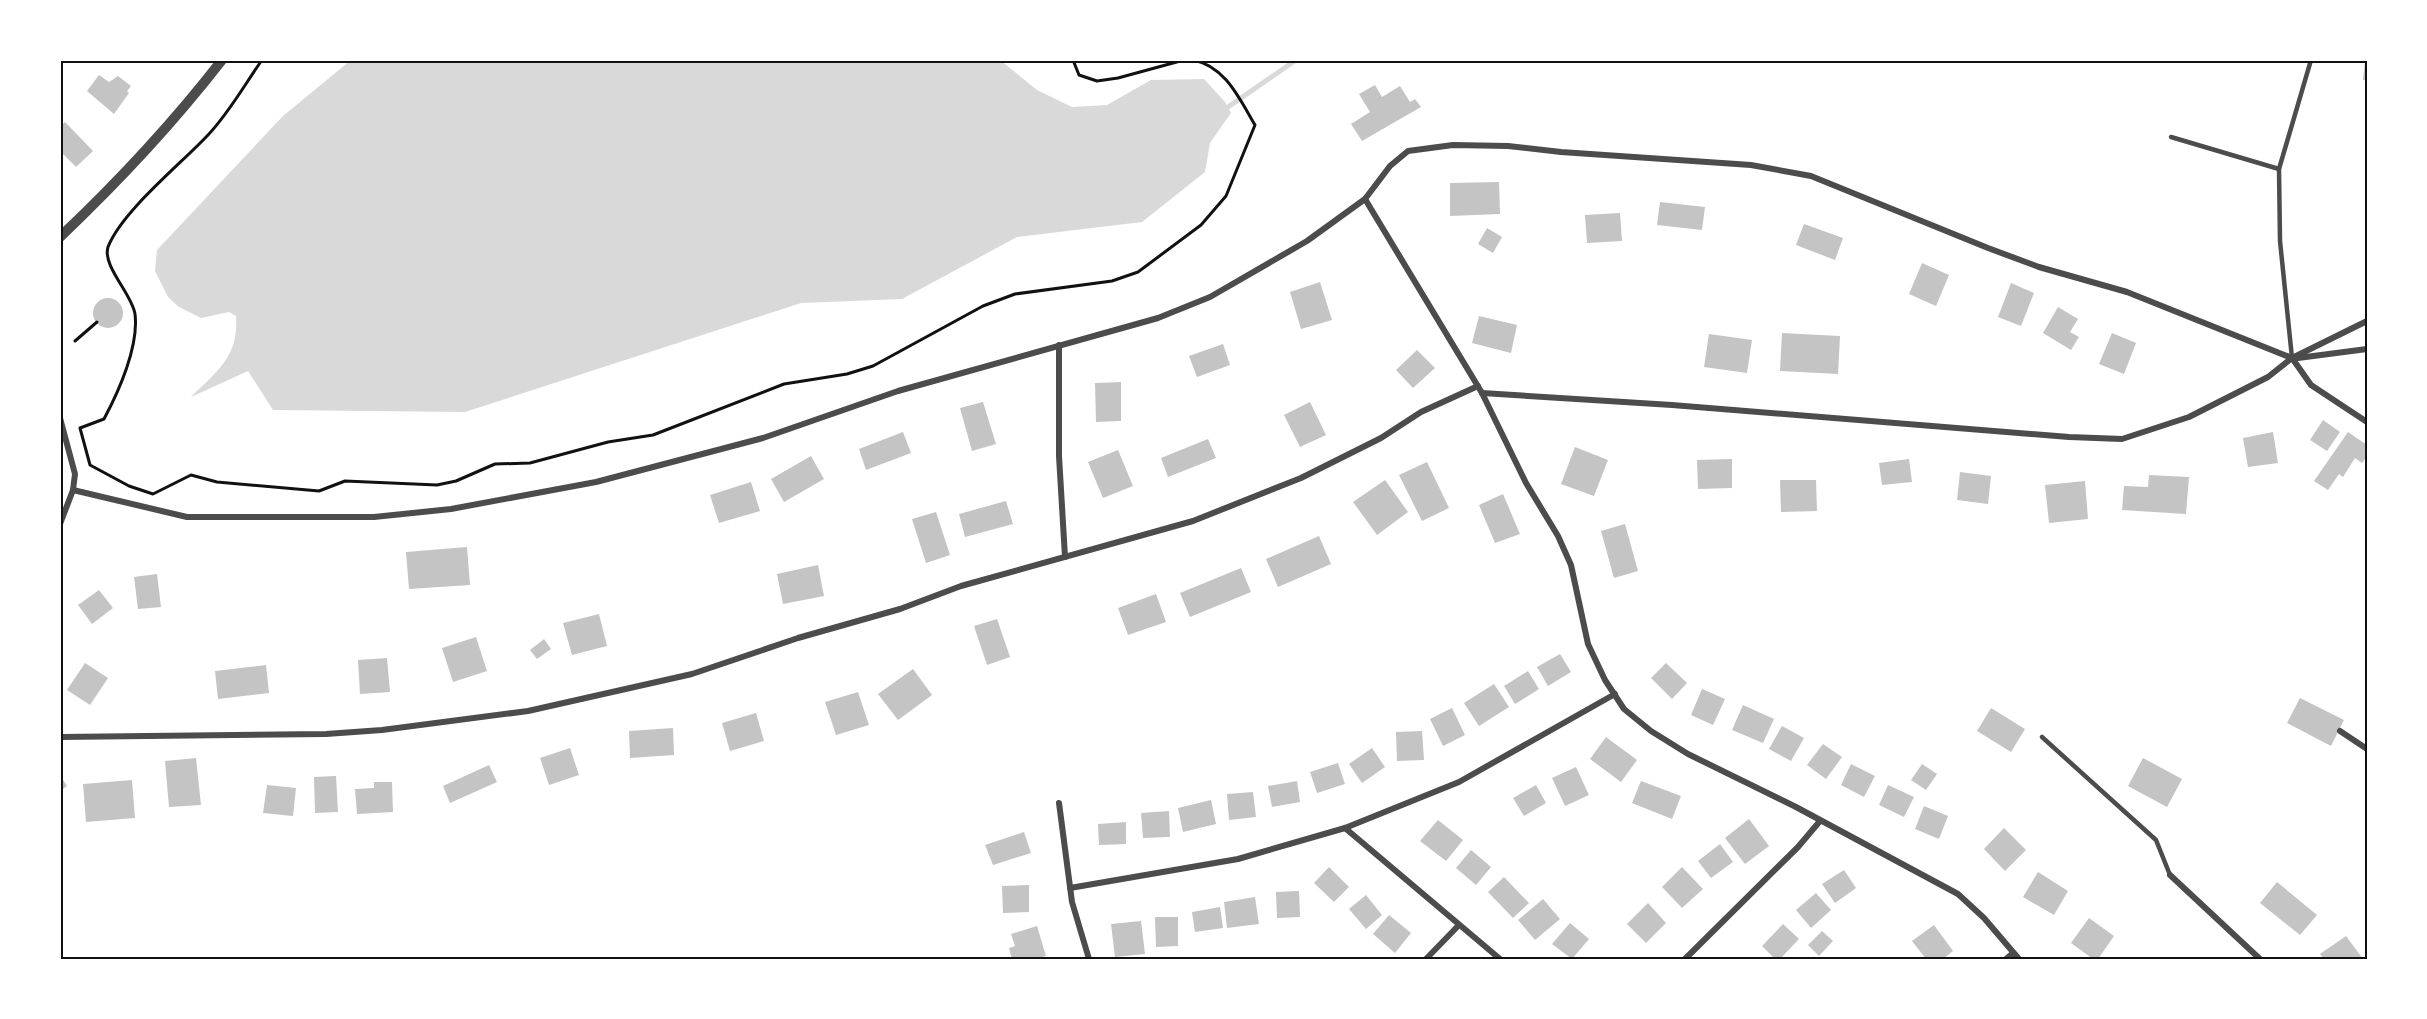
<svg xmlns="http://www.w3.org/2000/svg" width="2427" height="1019" font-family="Quicksand,sans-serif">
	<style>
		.water { fill: #d9d9d9 }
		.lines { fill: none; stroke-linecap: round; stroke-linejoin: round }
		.stream { stroke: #d9d9d9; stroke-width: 5 }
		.building { fill: #c4c4c4 }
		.path { stroke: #111; stroke-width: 3 }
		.service { stroke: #4c4c4c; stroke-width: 4.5 }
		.minor { stroke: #4c4c4c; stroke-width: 6 }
		.tertiary { stroke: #4c4c4c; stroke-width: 10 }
		.neatline { fill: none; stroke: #111; stroke-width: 2 }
	</style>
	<rect width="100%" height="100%" fill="#fff"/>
	<path class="water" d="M351,60H1000L1037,90L1072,107L1107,105L1151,80L1204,79L1225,102L1231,113L1210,143L1205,172L1142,222L1017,237L902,299L801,303L465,412L273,410L248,371L191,397C217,371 239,357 236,316L229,312L201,318L179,307L168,297L155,271L157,250L283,116Z"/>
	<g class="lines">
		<path class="stream" d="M1228,107L1296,60"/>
	</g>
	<g class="building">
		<path d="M2365,60H2367V80H2363Z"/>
		<path d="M99,75L109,82L118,76L131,86L127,91L129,93L114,114L87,91Z"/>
		<path d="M1375,85L1382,97L1400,86L1410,102L1415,99L1421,107L1362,141L1351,124L1370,112L1359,94Z"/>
		<path d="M65,122L93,151L76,167L60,151V127Z"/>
		<path d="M1499,182L1500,214L1450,216V183Z"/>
		<path d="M1660,202L1705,207L1702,230L1657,225Z"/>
		<path d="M1620,213L1622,241L1587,243L1585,215Z"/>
		<path d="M1804,224L1843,238L1835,260L1796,245Z"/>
		<path d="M1487,228L1502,237L1493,253L1478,244Z"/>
		<path d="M1922,263L1949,275L1936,306L1909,294Z"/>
		<path d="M1320,282L1332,320L1301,329L1290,292Z"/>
		<path d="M2011,283L2034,293L2021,326L1998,317Z"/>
		<circle cx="108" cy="313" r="15"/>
		<path d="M2058,307L2078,319L2070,332L2079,337L2071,350L2043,333Z"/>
		<path d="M1479,316L1517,325L1511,353L1472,343Z"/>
		<path d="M1782,333L1840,336L1838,374L1780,371Z"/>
		<path d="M2112,333L2136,343L2124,374L2099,364Z"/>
		<path d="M1709,334L1752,340L1747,373L1704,367Z"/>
		<path d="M1223,344L1230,365L1197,377L1189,356Z"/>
		<path d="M1417,350L1435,368L1413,388L1396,370Z"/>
		<path d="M1121,382V421L1096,422L1095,383Z"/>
		<path d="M983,402L996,444L972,451L960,408Z"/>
		<path d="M1310,402L1326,435L1300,447L1284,415Z"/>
		<path d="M2323,420L2340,432L2327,451L2310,440Z"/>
		<path d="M903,432L911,453L866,470L859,449Z"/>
		<path d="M2273,432L2278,463L2248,467L2243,438Z"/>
		<path d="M2348,432L2367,445V456L2362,463L2355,458L2343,477L2339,474L2328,490L2314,481Z"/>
		<path d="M1208,439L1216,458L1168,477L1161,458Z"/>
		<path d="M1575,447L1608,460L1594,496L1561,484Z"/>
		<path d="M1118,450L1133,486L1103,498L1088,462Z"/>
		<path d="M811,456L824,479L784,502L771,479Z"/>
		<path d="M1732,459V488L1698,489L1697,460Z"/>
		<path d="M1909,459L1912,482L1882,485L1879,463Z"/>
		<path d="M1427,462L1449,508L1422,521L1399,475Z"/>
		<path d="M1960,472L1991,476L1988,504L1957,500Z"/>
		<path d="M2149,475L2189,477L2186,514L2122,510L2124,486L2148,487Z"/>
		<path d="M1385,480L1408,512L1377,535L1353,502Z"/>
		<path d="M1780,480H1816L1817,511L1781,512Z"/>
		<path d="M2085,481L2088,519L2049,523L2045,485Z"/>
		<path d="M751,482L760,511L719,523L710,495Z"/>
		<path d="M1503,494L1520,534L1495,543L1479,505Z"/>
		<path d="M1006,501L1013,524L965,537L959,514Z"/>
		<path d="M936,512L950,555L926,563L912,519Z"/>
		<path d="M1625,524L1638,571L1614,578L1601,531Z"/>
		<path d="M1319,536L1331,564L1278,587L1266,559Z"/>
		<path d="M467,547L470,585L409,589L406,552Z"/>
		<path d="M818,565L824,596L783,604L777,574Z"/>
		<path d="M1241,568L1251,592L1190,617L1180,593Z"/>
		<path d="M157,574L161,607L138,609L134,577Z"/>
		<path d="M99,590L113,608L92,624L78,605Z"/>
		<path d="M1156,594L1166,622L1128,635L1118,608Z"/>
		<path d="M599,614L607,646L572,655L563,623Z"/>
		<path d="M997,619L1010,657L987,665L974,626Z"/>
		<path d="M476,637L487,671L453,682L442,648Z"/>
		<path d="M544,639L551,649L537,659L530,650Z"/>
		<path d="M1560,654L1571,672L1548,686L1537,667Z"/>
		<path d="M387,658L390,692L360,694L358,660Z"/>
		<path d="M85,663L108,678L90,705L67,690Z"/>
		<path d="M1666,663L1687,683L1672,699L1651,678Z"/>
		<path d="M266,665L269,693L218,699L215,671Z"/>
		<path d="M913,669L932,695L898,720L878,694Z"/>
		<path d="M1528,671L1539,689L1515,704L1504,686Z"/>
		<path d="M1494,684L1509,707L1479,726L1464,703Z"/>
		<path d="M1702,689L1725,699L1713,725L1691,715Z"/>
		<path d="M858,692L869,725L836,735L825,702Z"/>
		<path d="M2300,698L2344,720L2331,746L2287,723Z"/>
		<path d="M1743,705L1774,719L1763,743L1732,730Z"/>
		<path d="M1452,708L1465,735L1443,746L1430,719Z"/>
		<path d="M1991,708L2025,729L2011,752L1977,731Z"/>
		<path d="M756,713L764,741L730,751L722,723Z"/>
		<path d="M1782,726L1804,738L1791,761L1769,749Z"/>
		<path d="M673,728L674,755L630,758L629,731Z"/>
		<path d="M1422,731L1424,760L1397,761L1396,732Z"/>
		<path d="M1606,737L1637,760L1621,782L1590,759Z"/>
		<path d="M1823,744L1842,757L1826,779L1807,765Z"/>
		<path d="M570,748L579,775L549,785L540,758Z"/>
		<path d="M1372,748L1385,767L1362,783L1349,764Z"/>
		<path d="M196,758L201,805L169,807L165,761Z"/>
		<path d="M2143,758L2182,779L2167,807L2128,786Z"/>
		<path d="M1338,763L1345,784L1317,793L1310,772Z"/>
		<path d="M1851,764L1875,776L1864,797L1841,785Z"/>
		<path d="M1922,764L1937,774L1926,790L1911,780Z"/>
		<path d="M489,765L497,782L450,803L443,786Z"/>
		<path d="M1576,767L1589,795L1565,806L1552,778Z"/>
		<path d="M60,775L67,786L60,791Z"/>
		<path d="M336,776L338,812L315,813L314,777Z"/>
		<path d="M132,780L135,818L86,822L83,784Z"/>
		<path d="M1297,781L1300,802L1272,807L1268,786Z"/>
		<path d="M1641,781L1681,796L1672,819L1632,803Z"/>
		<path d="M374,782H392L393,812L357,814L355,789L374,788Z"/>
		<path d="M267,785L296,788L293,816L263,813Z"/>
		<path d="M1536,785L1546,803L1524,816L1513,798Z"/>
		<path d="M1888,785L1914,797L1904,817L1879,805Z"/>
		<path d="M1253,792L1256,817L1229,820L1227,794Z"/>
		<path d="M1211,800L1216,824L1183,832L1178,808Z"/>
		<path d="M1924,806L1948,816L1939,839L1915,829Z"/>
		<path d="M1169,811L1170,837L1143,838L1141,813Z"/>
		<path d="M1749,819L1769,846L1745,864L1725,838Z"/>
		<path d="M1438,820L1463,840L1446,861L1420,841Z"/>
		<path d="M1126,822V844L1099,845L1098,824Z"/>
		<path d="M2004,828L2026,850L2005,871L1984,849Z"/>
		<path d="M1024,832L1031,853L993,865L985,845Z"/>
		<path d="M1720,844L1733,862L1711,878L1698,861Z"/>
		<path d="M1471,850L1491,867L1476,885L1456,868Z"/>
		<path d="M1329,867L1349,887L1334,902L1314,883Z"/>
		<path d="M1682,867L1703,889L1682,908L1662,887Z"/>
		<path d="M1844,870L1856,888L1835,903L1822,884Z"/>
		<path d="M2038,872L2068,891L2054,915L2023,897Z"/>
		<path d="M1504,877L1529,903L1513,918L1488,892Z"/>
		<path d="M2277,882L2317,915L2300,935L2260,903Z"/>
		<path d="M1029,885V912L1003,913L1002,886Z"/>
		<path d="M1299,891L1300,917L1277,918L1276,892Z"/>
		<path d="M1816,893L1831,910L1811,928L1796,910Z"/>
		<path d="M1366,895L1382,915L1366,929L1349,909Z"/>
		<path d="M1255,897L1259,924L1227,928L1224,902Z"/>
		<path d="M1543,899L1560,919L1535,940L1518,920Z"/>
		<path d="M1648,903L1666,923L1646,943L1627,924Z"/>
		<path d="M1220,907L1223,928L1195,932L1192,912Z"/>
		<path d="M1389,915L1411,933L1395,953L1373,934Z"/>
		<path d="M1155,917H1178V946L1156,947Z"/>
		<path d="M2089,918L2114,936L2098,959H2093L2071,943Z"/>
		<path d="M1141,921L1145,954L1115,957L1111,924Z"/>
		<path d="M1570,923L1589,939L1572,959L1552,944Z"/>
		<path d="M1783,924L1799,939L1780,959H1775L1762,946Z"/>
		<path d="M1934,925L1953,951L1943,959H1926L1912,941Z"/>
		<path d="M1037,926L1046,956L1034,959H1012L1009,948L1015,946L1011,934Z"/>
		<path d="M1822,931L1833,941L1819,956L1808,945Z"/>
		<path d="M2346,936L2363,959H2324L2320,954Z"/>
	</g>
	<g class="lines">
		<g class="path">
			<path d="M262,60C245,84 229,113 208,135C181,164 122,211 108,247C102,266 132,294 135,314C139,346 119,391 104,419L80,428L90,465L129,486L153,494L191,475L217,482L319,491L345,481L437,485L456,481L495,464L530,463L608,442L653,435L784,384L847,374L873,366L983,306L1015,294L1112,281L1138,272L1201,225L1226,196L1255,125C1239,98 1225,66 1193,60"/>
			<path d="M1073,60L1079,75L1097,81L1118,78L1184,60"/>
			<path d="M75,341L97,322"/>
		</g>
		<g class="service">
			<path d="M2171,137L2279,169"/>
			<path d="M2292,358L2280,241L2279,169L2311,60"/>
			<path d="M2042,737L2156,840L2170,875"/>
		</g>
		<g class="minor">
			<path d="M1365,199L1482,393L1526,483L1558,536L1571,565L1588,644L1605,680L1624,709L1651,731L1688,754L1796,807L1958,894L1984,918L2019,959"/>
			<path d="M1059,345V456L1065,557"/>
			<path d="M2298,358L2367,349"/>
			<path d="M1482,393L1672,405L2069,437L2122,439L2189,417L2268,377L2292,358L2367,321"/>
			<path d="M60,418L75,474L73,490L60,524"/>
			<path d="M73,490L187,517H374L451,509L596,482L763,438L898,391L1158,318L1210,297L1307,241L1365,199L1390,166L1408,151L1453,145L1508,146L1561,152L1751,165L1811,176L1988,248L2039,267L2127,292L2292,358L2311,385L2367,422"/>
			<path d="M2340,731L2367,749"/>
			<path d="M60,737L326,734L382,730L528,711L692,674L798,638L900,609L961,586L1193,521L1301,478L1381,438L1421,412L1478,386"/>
			<path d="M1059,803L1072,902L1089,959"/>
			<path d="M1345,828L1500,959"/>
			<path d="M2170,875L2260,959"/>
			<path d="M1070,888L1238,859L1345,828L1459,782L1615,694"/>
			<path d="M1426,959L1458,926"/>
			<path d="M1685,959L1798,847L1820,821"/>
			<path d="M2006,959L2013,953"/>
		</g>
		<path class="tertiary" d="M60,237C118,182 173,123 222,60"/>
	</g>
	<rect width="2427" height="1019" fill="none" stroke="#ffffff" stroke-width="123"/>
	<rect x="62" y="62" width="2304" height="896" class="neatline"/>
</svg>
